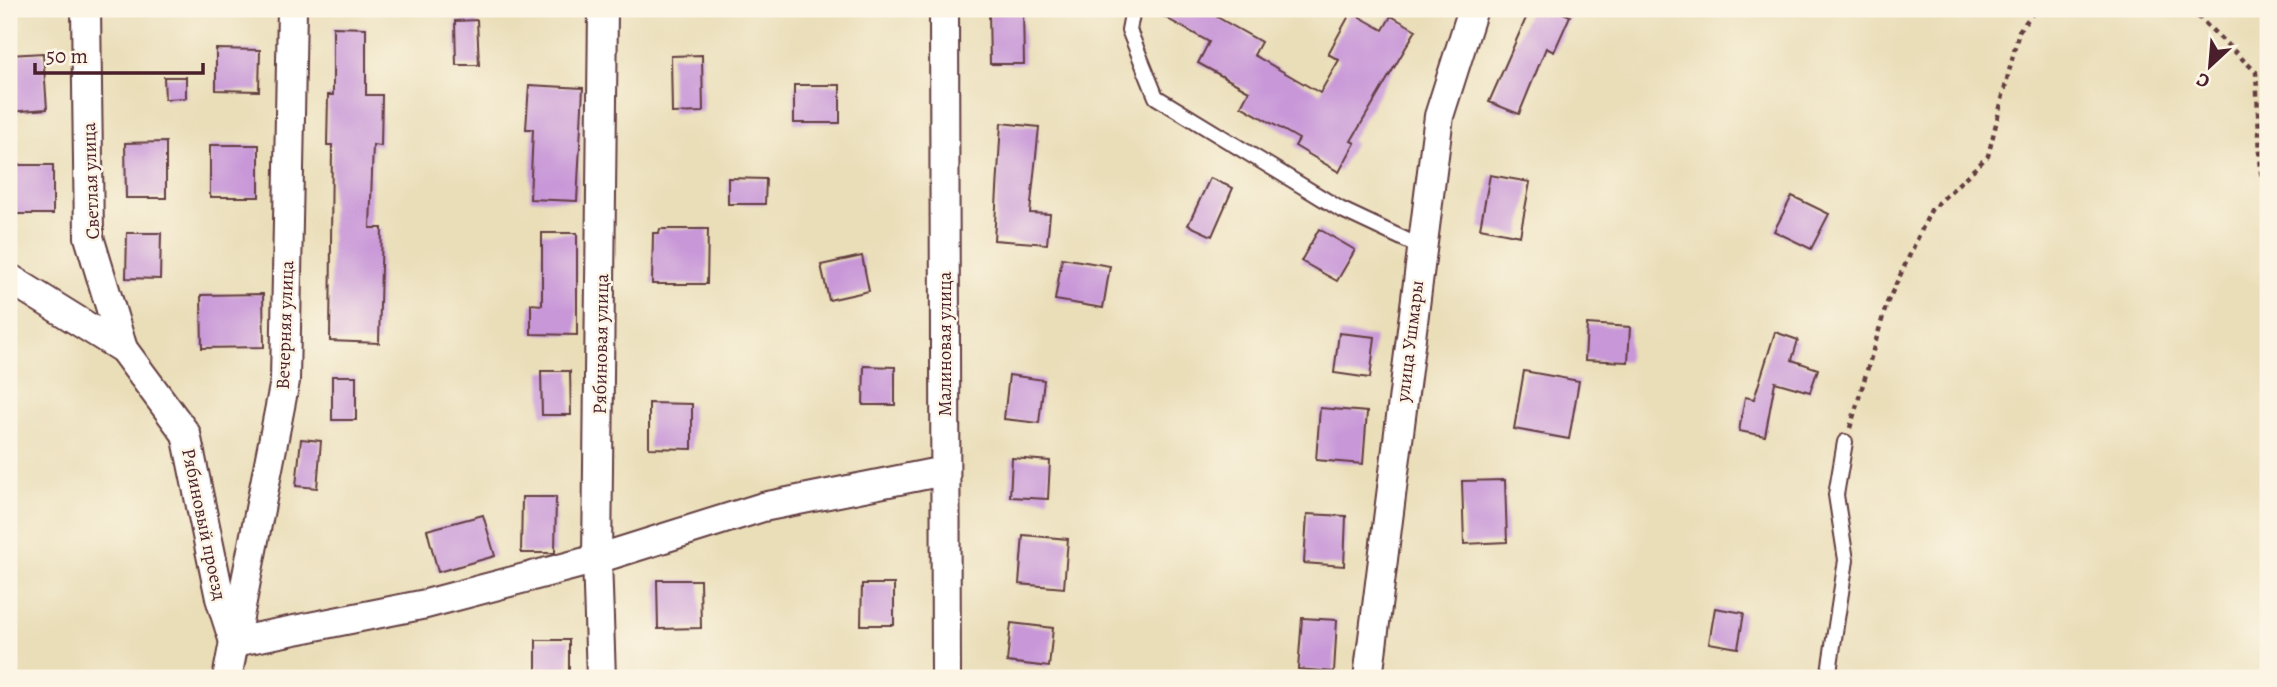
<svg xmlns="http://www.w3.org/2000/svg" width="2277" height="687" font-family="Alegreya,serif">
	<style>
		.building { fill: #c897d8 }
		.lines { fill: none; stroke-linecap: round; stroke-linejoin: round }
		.service-casing { stroke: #623c40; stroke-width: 18 }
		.minor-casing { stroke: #623c40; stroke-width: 32 }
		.path { stroke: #623c40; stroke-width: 4.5; stroke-dasharray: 5 5; stroke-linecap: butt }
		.service { stroke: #fff; stroke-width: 14 }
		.minor { stroke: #fff; stroke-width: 28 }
		.labels { text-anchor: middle; stroke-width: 5; stroke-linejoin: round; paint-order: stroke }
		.street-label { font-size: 19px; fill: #4a1f2b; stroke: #fcf5e5 }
	</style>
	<rect width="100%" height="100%" fill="#fcf5e5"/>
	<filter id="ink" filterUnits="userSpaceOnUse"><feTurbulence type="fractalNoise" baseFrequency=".0143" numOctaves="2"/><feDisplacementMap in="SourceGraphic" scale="14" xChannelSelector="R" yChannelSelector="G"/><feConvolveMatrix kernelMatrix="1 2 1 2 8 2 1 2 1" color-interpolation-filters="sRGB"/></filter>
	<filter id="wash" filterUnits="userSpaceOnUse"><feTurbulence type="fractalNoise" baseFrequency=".00686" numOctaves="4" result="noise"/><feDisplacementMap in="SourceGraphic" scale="28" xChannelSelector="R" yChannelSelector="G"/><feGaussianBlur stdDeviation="1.57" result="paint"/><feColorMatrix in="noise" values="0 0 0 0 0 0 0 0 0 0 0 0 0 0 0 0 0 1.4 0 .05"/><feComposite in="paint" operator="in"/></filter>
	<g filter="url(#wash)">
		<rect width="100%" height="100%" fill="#eadeb9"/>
		<g id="blocks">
			<g class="building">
				<path d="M989,9H1023L1024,64H990Z"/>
				<path d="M1150,9H1222L1217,17L1261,42L1254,55L1320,93L1339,60L1328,54L1351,12L1383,30L1391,16L1416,30L1351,141L1355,143L1339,172L1295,146L1299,139L1241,106L1249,91L1198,63L1209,42Z"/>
				<path d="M1530,9H1555L1570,16L1554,52L1546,48L1519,114L1489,102Z"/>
				<path d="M477,20L479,65H456L455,21Z"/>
				<path d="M333,27L366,28V95H382L381,146L373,145L370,228H382L379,343L330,341L332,145H327L328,95H333Z"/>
				<path d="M216,49L260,50L259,91L216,90Z"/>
				<path d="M43,53L47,109L9,112V55Z"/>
				<path d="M702,55L703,112L672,113L671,56Z"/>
				<path d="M164,77H186V98L165,99Z"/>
				<path d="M529,85L583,88L577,201L530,199L533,129H526Z"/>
				<rect x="794" y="85" width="46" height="38"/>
				<path d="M1001,123L1039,127L1030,213L1050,214L1047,244L994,240Z"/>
				<path d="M166,142V198H126L125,143Z"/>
				<rect x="210" y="145" width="49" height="52"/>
				<rect x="9" y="165" width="44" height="49"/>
				<path d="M1490,175L1530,182L1520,236L1480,228Z"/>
				<path d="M728,178L766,179L765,204H728Z"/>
				<path d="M1210,178L1233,188L1212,236L1188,225Z"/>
				<path d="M1792,196L1829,214L1811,249L1774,231Z"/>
				<path d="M660,229H708L707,284H652L653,233H659Z"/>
				<path d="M1319,229L1355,250L1337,281L1301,261Z"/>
				<path d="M127,233H161L160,279L126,278Z"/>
				<path d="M542,233H577V335L531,334V304L542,305Z"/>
				<path d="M862,256L869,291L829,300L821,265Z"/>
				<path d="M1062,258L1110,266L1103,308L1055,300Z"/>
				<path d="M263,294L264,347L202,348L201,295Z"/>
				<path d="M1587,324L1630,327L1628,362L1585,360Z"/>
				<path d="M1775,332L1798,340L1792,360L1818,369L1810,392L1775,382L1765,436L1739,431L1745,397L1754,399Z"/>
				<path d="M1339,333L1375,337L1370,378L1334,373Z"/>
				<path d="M864,366L895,367V405H863Z"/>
				<path d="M541,371H570L571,415H542Z"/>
				<path d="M1524,371L1579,381L1569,439L1514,429Z"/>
				<path d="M1009,375L1044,380L1039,423L1004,419Z"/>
				<rect x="332" y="376" width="24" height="44"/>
				<path d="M649,403L692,404V449L649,448Z"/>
				<path d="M1320,408L1367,412L1363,464L1316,460Z"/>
				<path d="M301,439L321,441L317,488L296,486Z"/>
				<path d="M1012,458L1050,461L1048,499L1010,497Z"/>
				<path d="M1505,480L1507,542L1464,544L1462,481Z"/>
				<path d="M522,497H556L555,553H521Z"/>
				<path d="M1307,514L1346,516L1344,566L1304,563Z"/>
				<path d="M483,515L495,556L438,572L427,530Z"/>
				<path d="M1023,535L1068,539L1064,588L1019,584Z"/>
				<path d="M657,580H700L701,628L658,629Z"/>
				<path d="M862,584H894V625H861Z"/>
				<path d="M1715,608L1744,613L1738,648L1709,643Z"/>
				<path d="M1302,618L1337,620L1334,672L1298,669Z"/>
				<path d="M1011,623L1053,628L1049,667L1007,662Z"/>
				<rect x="536" y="640" width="33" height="38"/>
			</g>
		</g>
	</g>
	<g filter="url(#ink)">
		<use href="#blocks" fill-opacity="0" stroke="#623c40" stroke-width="2"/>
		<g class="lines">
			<defs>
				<g id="service">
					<path d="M1133,9L1129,30L1156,97L1340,209L1421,247"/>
					<path d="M1828,678L1846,560L1836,495L1845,442"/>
				</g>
				<g id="minor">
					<path d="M86,9L89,237L123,349"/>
					<path d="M944,9L946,678"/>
					<path d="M9,278L123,349L186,434L220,598L234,642L426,604L597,559L763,507L944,471"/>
					<path d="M227,678L285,381L292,9"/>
					<path d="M601,678L597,559L603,9"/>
					<path d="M1368,678L1439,116L1473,9"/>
				</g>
			</defs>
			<use href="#service" class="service-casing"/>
			<use href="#minor" class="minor-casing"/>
			<g class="path">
				<path d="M2190,9L2256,72L2261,173L2268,191"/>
				<path d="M1850,428L1887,303L1931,210L1988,156L2019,31L2036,9"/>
			</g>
			<use href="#service" class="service"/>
			<use href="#minor" class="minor"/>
		</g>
	</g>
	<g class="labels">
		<g class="street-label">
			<text transform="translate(90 181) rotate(-92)" y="7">Светлая улица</text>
			<text transform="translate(284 325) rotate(-88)" y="7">Вечерняя улица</text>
			<text transform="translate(1409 341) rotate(-83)" y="7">улица Ушмары</text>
			<text transform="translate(600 344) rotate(-89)" y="7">Рябиновая улица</text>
			<text transform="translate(944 344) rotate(-90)" y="7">Малиновая улица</text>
			<text transform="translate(205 524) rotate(78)" y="7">Рябиновый проезд</text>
		</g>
	</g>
	<rect width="2277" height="687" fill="none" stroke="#fcf5e5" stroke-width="35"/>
	<g transform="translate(2210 66) rotate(206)" stroke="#fcf5e5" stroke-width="5" paint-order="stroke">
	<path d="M0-5L12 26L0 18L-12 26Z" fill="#4a1f2b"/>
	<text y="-10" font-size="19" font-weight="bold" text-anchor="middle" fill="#4a1f2b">С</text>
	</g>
	<path d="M35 63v10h168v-10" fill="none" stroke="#4a1f2b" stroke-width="3.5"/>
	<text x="46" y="63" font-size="21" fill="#4a1f2b" stroke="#fcf5e5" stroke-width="5" paint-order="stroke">50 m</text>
</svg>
